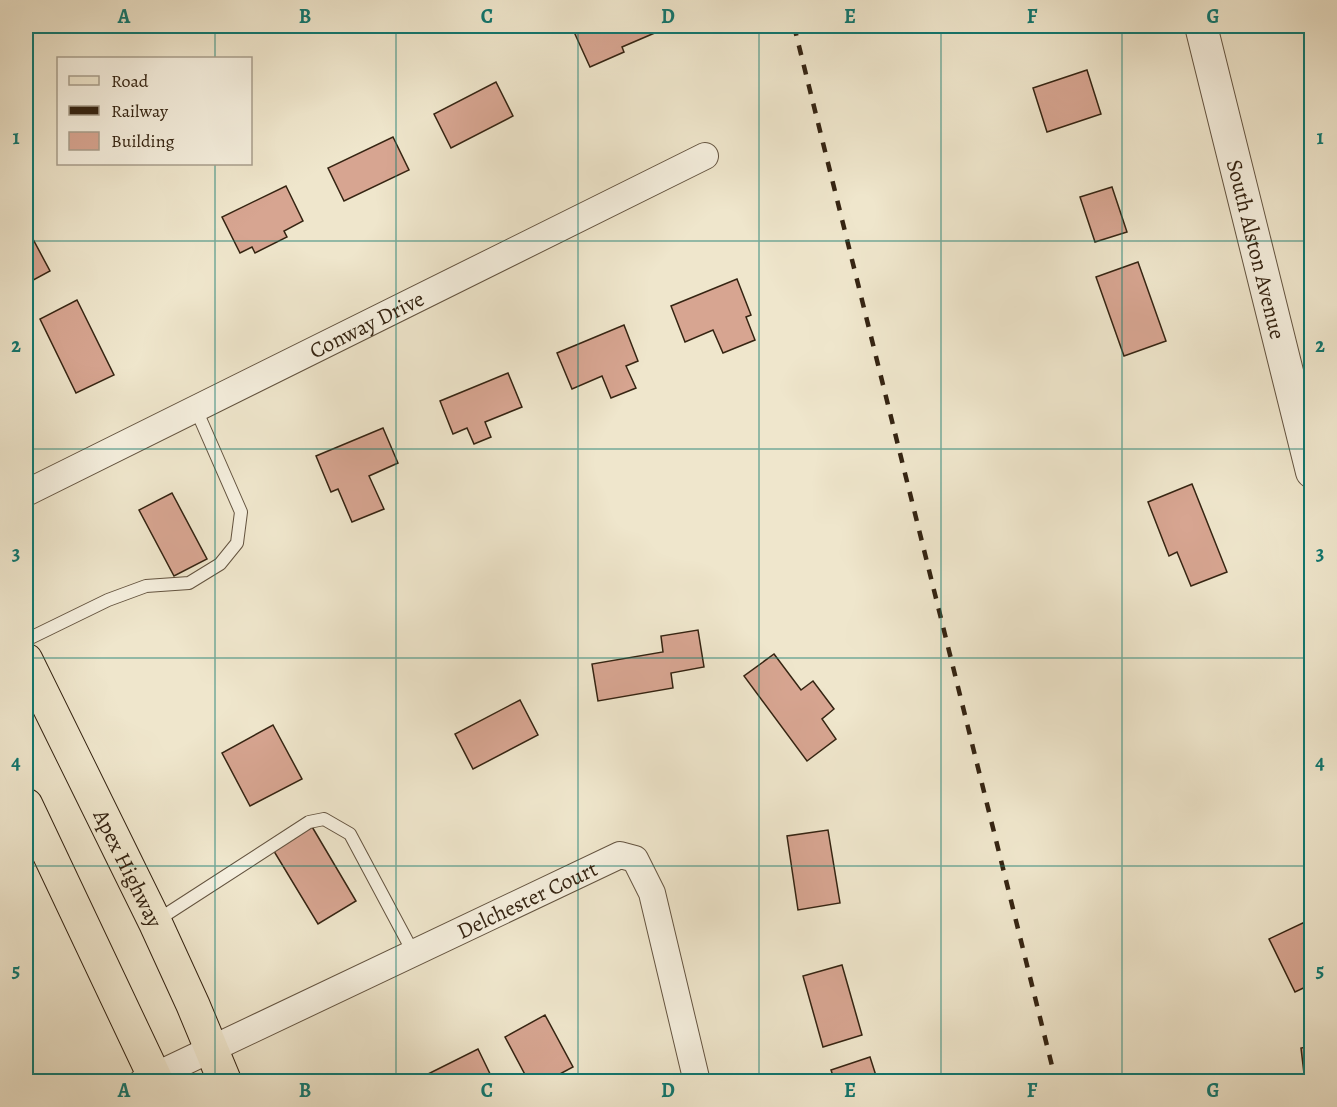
<svg xmlns="http://www.w3.org/2000/svg" width="1337" height="1107" font-family="Alegreya,serif">
	<style>
		.building { fill: #d7a591; stroke: #352412; stroke-width: 1.5 }
		.lines { fill: none; stroke-linecap: round; stroke-linejoin: round }
		.service-casing { stroke: #645440; stroke-width: 14 }
		.minor-casing { stroke: #645440; stroke-width: 28 }
		.tertiary-casing { stroke: #645440; stroke-width: 34 }
		.primary-casing { stroke: #352412; stroke-width: 35 }
		.service { stroke: #f5efde; stroke-width: 12 }
		.minor { stroke: #f5efde; stroke-width: 26 }
		.tertiary { stroke: #f5efde; stroke-width: 32 }
		.primary { stroke: #efe6cc; stroke-width: 33 }
		.rail { stroke: #352412; stroke-width: 4.5; stroke-dasharray: 10 10; stroke-linecap: butt }
		.grid { fill: none; stroke: #0f766e; stroke-width: 1.5; stroke-opacity: 0.55 }
		.labels { text-anchor: middle; stroke-width: 4.5; stroke-linejoin: round; paint-order: stroke }
		.street-label { font-size: 22px; fill: #352412; stroke: #f5efde }
		.neatline { fill: none; stroke: #0f766e; stroke-width: 2 }
		.grid-label { font-size: 20px; text-anchor: middle; font-weight: bold; fill: #0f766e }
	</style>
	<rect width="100%" height="100%" fill="#efe6cc"/>
	<filter id="stains"><feTurbulence type="fractalNoise" baseFrequency=".00333" numOctaves="4"/><feColorMatrix values="0 0 0 0 .2 0 0 0 0 .09 0 0 0 0 .02 0 0 0 .5 -.17"/></filter>
	<radialGradient id="worn" r=".72"><stop offset=".6" stop-color="#630" stop-opacity="0"/><stop offset="1" stop-color="#630" stop-opacity=".3"/></radialGradient>
	<g class="building">
		<path d="M588,26H663L664,29L622,47L624,52L590,67L574,32Z"/>
		<path d="M1301,26H1312V57Z"/>
		<path d="M1087,70L1101,114L1047,132L1033,88Z"/>
		<path d="M496,82L513,116L451,148L434,114Z"/>
		<path d="M393,137L409,170L344,201L328,168Z"/>
		<path d="M286,186L303,221L284,231L287,237L255,253L252,247L240,253L222,217Z"/>
		<path d="M1112,187L1127,232L1095,242L1080,197Z"/>
		<path d="M26,226L50,271L26,284Z"/>
		<path d="M1138,262L1166,341L1124,356L1096,277Z"/>
		<path d="M737,279L751,315L746,317L755,340L723,353L713,330L685,342L671,306Z"/>
		<path d="M77,300L114,375L76,393L40,319Z"/>
		<path d="M624,325L638,361L626,366L636,388L611,398L602,376L572,389L557,353Z"/>
		<path d="M508,373L522,407L485,422L491,437L474,444L467,428L453,434L440,401Z"/>
		<path d="M383,428L398,463L369,476L384,509L352,522L338,489L331,492L316,456Z"/>
		<path d="M1192,484L1227,572L1191,586L1177,552L1169,556L1148,502Z"/>
		<path d="M172,493L207,559L174,576L139,510Z"/>
		<path d="M698,630L704,667L671,673L673,688L598,701L592,664L663,652L661,636Z"/>
		<path d="M774,654L801,690L813,681L834,709L822,719L836,739L807,761L744,676Z"/>
		<path d="M520,700L538,735L473,769L455,734Z"/>
		<path d="M273,725L302,779L250,806L222,753Z"/>
		<path d="M311,825L356,901L318,924L272,848Z"/>
		<path d="M828,830L840,903L798,910L787,836Z"/>
		<path d="M1307,921L1312,931V984L1295,992L1269,939Z"/>
		<path d="M842,965L862,1035L823,1047L803,976Z"/>
		<path d="M545,1015L573,1067L545,1082H529L505,1037Z"/>
		<path d="M1312,1046V1082H1305L1301,1048Z"/>
		<path d="M478,1049L494,1082H412Z"/>
		<path d="M870,1057L878,1082H835L831,1070Z"/>
	</g>
	<g class="lines">
		<defs>
			<g id="service">
				<path d="M26,640L108,600L146,586L189,583L220,564L237,543L241,512L195,407"/>
				<path d="M156,921L309,822L324,819L350,834L413,952"/>
			</g>
			<g id="minor">
				<path id="s1" d="M26,493L705,156"/>
				<path id="s2" d="M142,1082L620,855L635,859L652,893L697,1082"/>
			</g>
			<g id="tertiary">
				<path id="s3" d="M1201,26L1312,472"/>
			</g>
			<g id="primary">
				<path id="s4" d="M26,660L155,922L193,1005L225,1082"/>
				<path d="M26,805L157,1082"/>
			</g>
		</defs>
		<use href="#service" class="service-casing"/>
		<use href="#minor" class="minor-casing"/>
		<use href="#tertiary" class="tertiary-casing"/>
		<use href="#primary" class="primary-casing"/>
		<use href="#service" class="service"/>
		<use href="#minor" class="minor"/>
		<use href="#tertiary" class="tertiary"/>
		<use href="#primary" class="primary"/>
		<path class="rail" d="M794,26L1056,1082"/>
	</g>
	<path class="grid" d="M215,26V58M396,26V1082M578,26V1082M759,26V1082M941,26V1082M1122,26V1082M215,164V1082M26,241H1312M26,449H1312M26,658H1312M26,866H1312"/>
	<g class="labels">
		<g class="street-label">
			<text dy="8" stroke="none"><textPath href="#s3" startOffset="230">South Alston Avenue</textPath></text>
			<text dy="8" stroke="none"><textPath href="#s1" startOffset="380">Conway Drive</textPath></text>
			<text dy="8" stroke="none"><textPath href="#s4" startOffset="232">Apex Highway</textPath></text>
			<text dy="8" stroke="none"><textPath href="#s2" startOffset="426">Delchester Court</textPath></text>
		</g>
	</g>
	<rect width="1337" height="1107" fill="none" stroke="#efe6cc" stroke-width="66"/>
	<rect x="57" y="57" width="195" height="108" fill="#f5efde" stroke="#a89e8c" stroke-width="1.5"/>
	<rect x="69" y="76" width="30" height="9" fill="#efe6cc" stroke="#a89e8c" stroke-width="1.5"/>
	<text x="111" y="87" font-size="18" fill="#352412">Road</text>
	<rect x="69" y="106" width="30" height="9" fill="#352412" stroke="#a89e8c" stroke-width="1.5"/>
	<text x="111" y="117" font-size="18" fill="#352412">Railway</text>
	<rect x="69" y="132" width="30" height="18" fill="#d7a591" stroke="#a89e8c" stroke-width="1.5"/>
	<text x="111" y="147" font-size="18" fill="#352412">Building</text>
	<rect x="33" y="33" width="1271" height="1041" class="neatline"/>
	<g class="grid-label">
		<text x="124" y="23">A</text>
		<text x="305" y="23">B</text>
		<text x="487" y="23">C</text>
		<text x="668" y="23">D</text>
		<text x="850" y="23">E</text>
		<text x="1032" y="23">F</text>
		<text x="1213" y="23">G</text>
		<text x="16" y="144">1</text>
		<text x="1320" y="144">1</text>
		<text x="16" y="352">2</text>
		<text x="1320" y="352">2</text>
		<text x="16" y="560">3</text>
		<text x="1320" y="560">3</text>
		<text x="16" y="769">4</text>
		<text x="1320" y="769">4</text>
		<text x="16" y="977">5</text>
		<text x="1320" y="977">5</text>
		<text x="124" y="1097">A</text>
		<text x="305" y="1097">B</text>
		<text x="487" y="1097">C</text>
		<text x="668" y="1097">D</text>
		<text x="850" y="1097">E</text>
		<text x="1032" y="1097">F</text>
		<text x="1213" y="1097">G</text>
	</g>
	<rect width="100%" height="100%" filter="url(#stains)"/>
	<rect width="100%" height="100%" fill="url(#worn)"/>
</svg>
